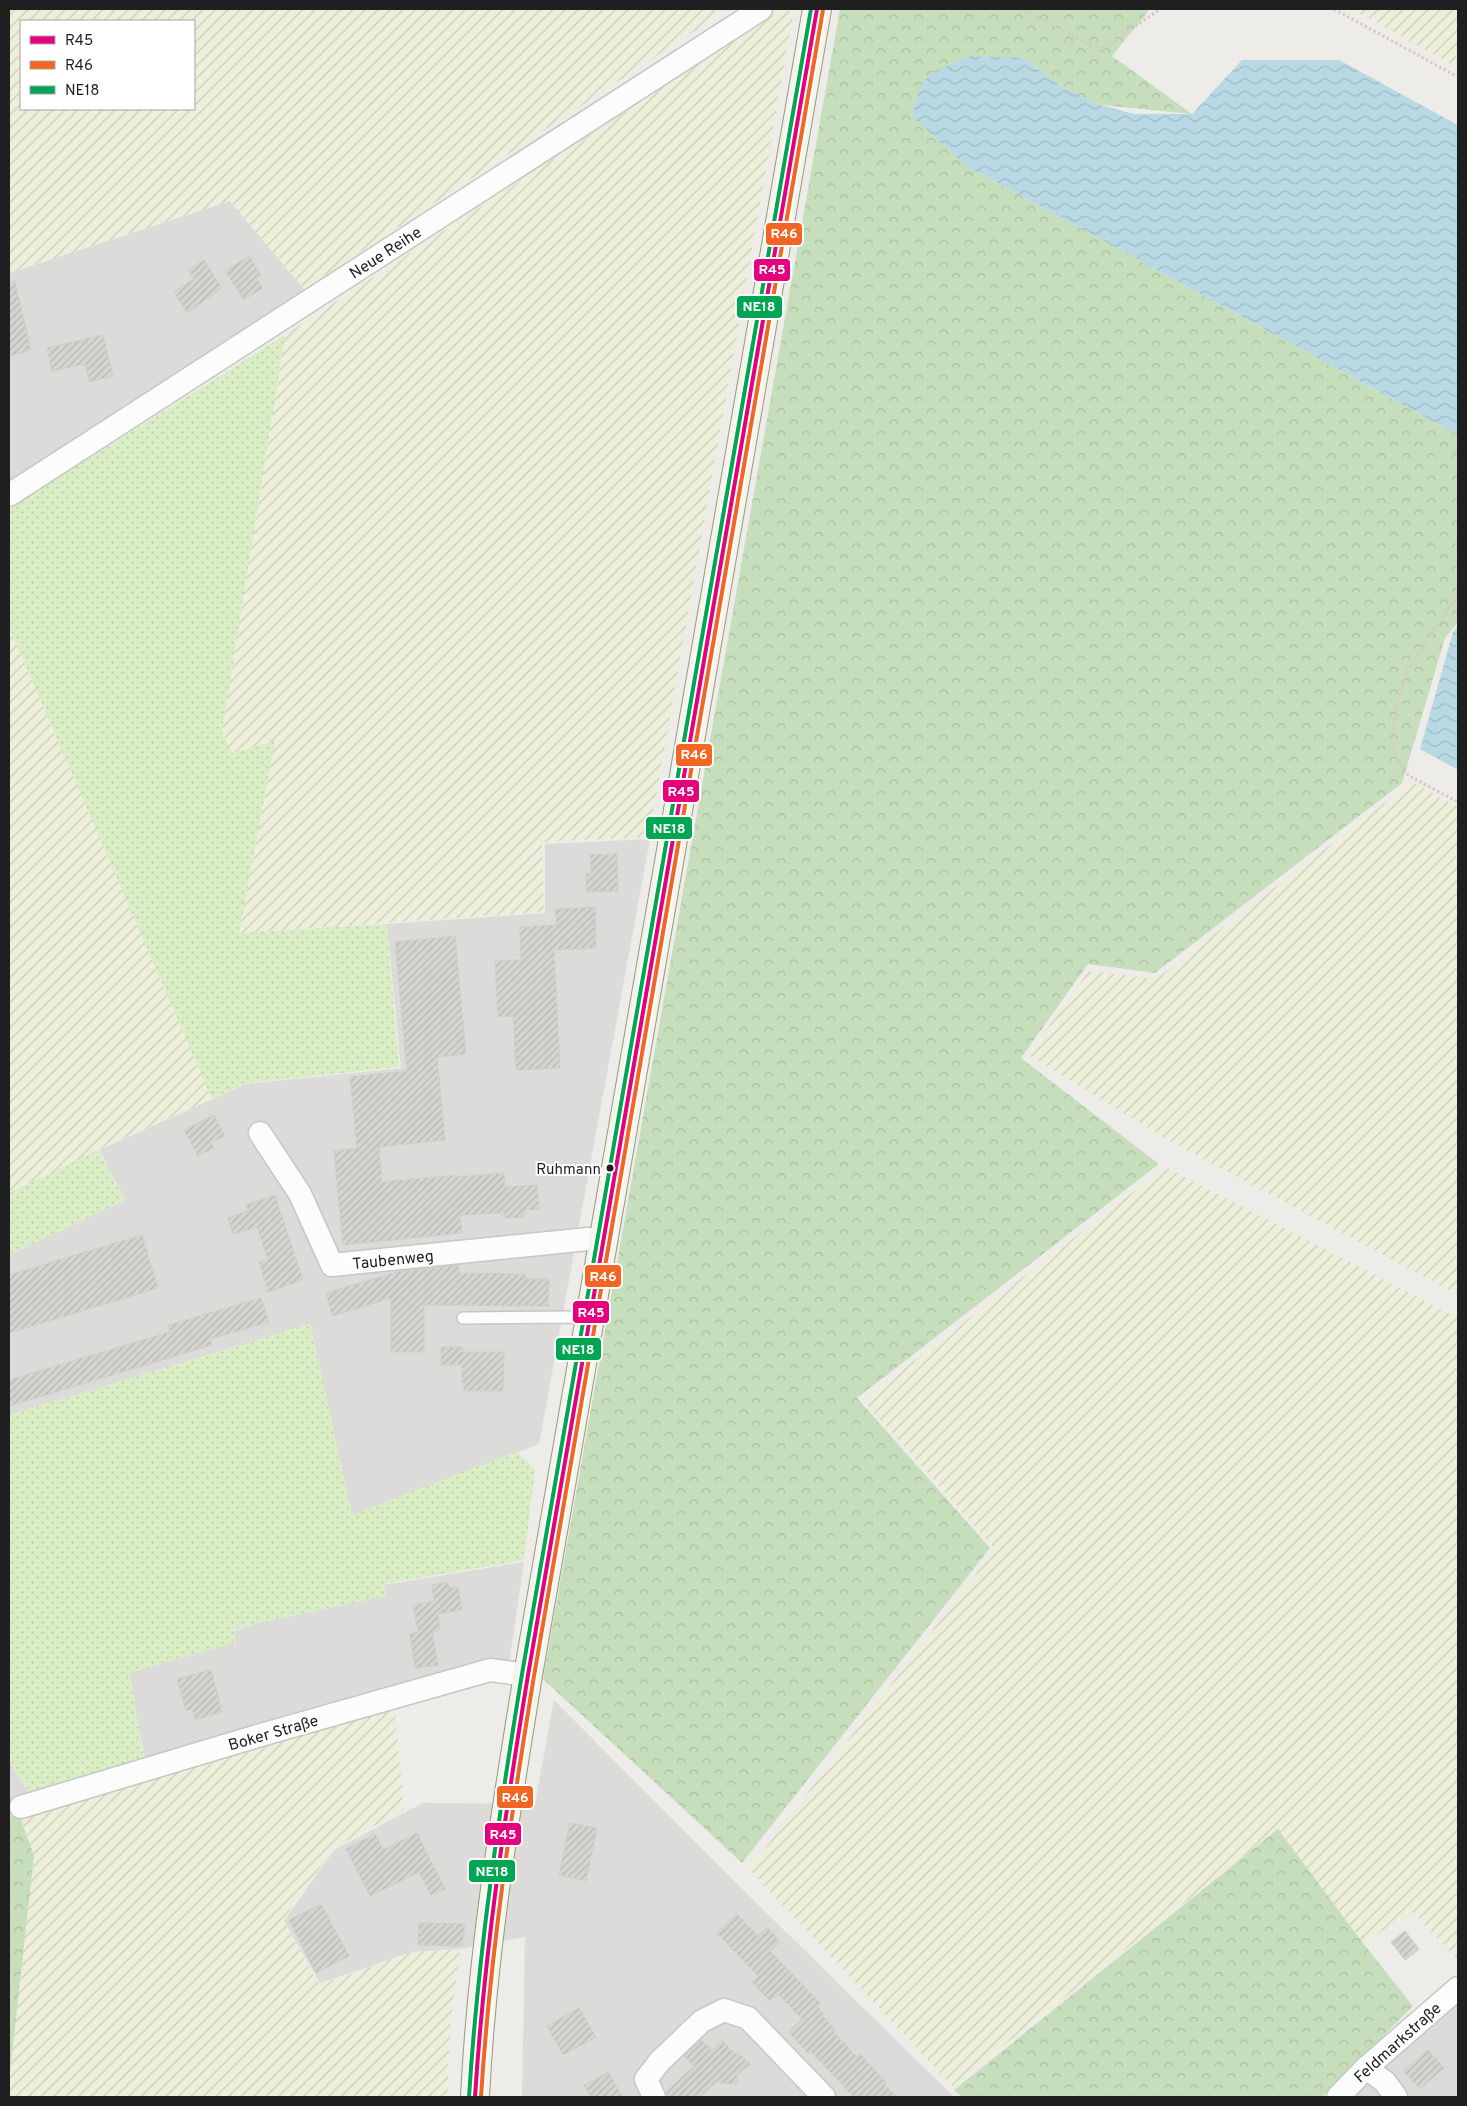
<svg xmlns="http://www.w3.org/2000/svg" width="1467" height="2106" font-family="Overpass,sans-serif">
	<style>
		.residential { fill: #dddbd9 }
		.farmland { fill: url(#farmland-furrows); fill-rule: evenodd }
		.grass { fill: url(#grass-dots) }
		.forest { fill: url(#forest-crowns) }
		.water { fill: url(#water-waves) }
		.building { fill: url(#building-hatch); stroke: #d1cec9 }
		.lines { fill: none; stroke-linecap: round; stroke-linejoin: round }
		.service-casing { stroke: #c6c6c4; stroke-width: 14 }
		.minor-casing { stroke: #c6c6c4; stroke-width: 25 }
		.secondary-casing { stroke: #96987e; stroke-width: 30 }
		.path { stroke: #d7c9c6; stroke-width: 3; stroke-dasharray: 2.5 2.5; stroke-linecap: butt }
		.service { stroke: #fcfcfc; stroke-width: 11 }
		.minor { stroke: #fcfcfc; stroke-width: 22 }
		.secondary { stroke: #f4f4eb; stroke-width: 28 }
		.bus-1-casing { stroke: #fff; stroke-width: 8 }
		.bus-2-casing { stroke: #fff; stroke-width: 8 }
		.bus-3-casing { stroke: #fff; stroke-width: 8 }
		.bus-1 { stroke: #e5007d; stroke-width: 4 }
		.bus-2 { stroke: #f26522; stroke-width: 4 }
		.bus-3 { stroke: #00a651; stroke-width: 4 }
		.bus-dot { fill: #1f1f1f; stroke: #fff; stroke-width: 2 }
		.labels { text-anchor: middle; stroke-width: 4; stroke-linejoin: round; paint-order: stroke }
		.bus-label { font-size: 15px; fill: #1f1f1f; stroke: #fff; text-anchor: end }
		.street-label { font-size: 16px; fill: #1f1f1f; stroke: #fff }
		.line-badge { stroke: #fff; stroke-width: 2 }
		.badge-label { font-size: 14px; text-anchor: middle; font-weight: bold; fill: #fff }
	</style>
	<defs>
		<pattern id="farmland-furrows" width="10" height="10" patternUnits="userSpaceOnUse" patternTransform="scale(1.25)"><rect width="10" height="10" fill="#edefda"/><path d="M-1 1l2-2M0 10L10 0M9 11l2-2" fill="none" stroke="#cbccbb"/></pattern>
		<pattern id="grass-dots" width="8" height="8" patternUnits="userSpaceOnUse" patternTransform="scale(1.25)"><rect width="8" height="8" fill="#d9eec4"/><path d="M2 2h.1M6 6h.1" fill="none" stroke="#bacca8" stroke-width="1.8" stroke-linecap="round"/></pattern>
		<pattern id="forest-crowns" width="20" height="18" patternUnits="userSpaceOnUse" patternTransform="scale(1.25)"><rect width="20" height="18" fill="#c6debb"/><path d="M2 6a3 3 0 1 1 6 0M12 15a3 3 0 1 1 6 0" fill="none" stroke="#aabea0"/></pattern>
		<pattern id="water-waves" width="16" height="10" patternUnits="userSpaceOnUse" patternTransform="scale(1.25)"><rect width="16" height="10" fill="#b8d9e4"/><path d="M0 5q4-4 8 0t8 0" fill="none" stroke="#9ebac3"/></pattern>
		<pattern id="building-hatch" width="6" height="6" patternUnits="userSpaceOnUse" patternTransform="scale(1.25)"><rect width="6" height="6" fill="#d6d4d0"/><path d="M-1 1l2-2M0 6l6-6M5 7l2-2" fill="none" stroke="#b7b6b2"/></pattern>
	</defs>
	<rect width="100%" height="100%" fill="#eeece8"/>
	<g class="residential">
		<path d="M230,201L304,289L301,301L9,495V273Z"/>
		<path d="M650,839L539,1444L352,1515L310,1324L9,1415V1255L125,1200L99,1150L246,1084L401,1068L387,924L545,913V844Z"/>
		<path d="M524,1562L508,1671L9,1817V1761L31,1796L145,1759L128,1673L236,1642L234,1631L257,1623L386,1596L384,1585Z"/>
		<path d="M554,1700L727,1874L954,2097H522L525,1937L460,1949L412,1952L320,1983L284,1921L334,1850L423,1803L535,1804Z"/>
		<path d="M1458,1997V2097H1351Z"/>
	</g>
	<g class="farmland">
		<path d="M9,9H728L304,289L230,201L9,273ZM21,21H194V109H21Z"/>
		<path d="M782,9H786L793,15L649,837L542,842L544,912L239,933L275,742L231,753L222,732L285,335Z"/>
		<path d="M1352,9H1458V68Z"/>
		<path d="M9,627L212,1099L98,1150L9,1193Z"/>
		<path d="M1412,782L1458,807V1295L1166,1139L1028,1055L1089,971L1156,979Z"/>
		<path d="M1166,1167L1458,1318V1961L1413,1912L1363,1943L1278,1829L952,2086L749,1869L995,1549L863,1400Z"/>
		<path d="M394,1704L404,1809L334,1848L283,1920L319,1985L412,1952L460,1950L451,2018L447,2097H9V2081L34,1856L19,1814Z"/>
	</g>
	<g class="grass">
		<path d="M285,335L222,732L232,753L275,741L239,933L387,924L399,1067L246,1083L212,1099L9,627V509Z"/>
		<path d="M98,1150L125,1200L9,1255V1193Z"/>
		<path d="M310,1324L352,1515L517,1451L535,1470L524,1560L383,1584L386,1596L257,1623L233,1630L236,1642L130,1673L144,1759L31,1795L9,1760V1415Z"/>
	</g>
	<g class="forest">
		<path d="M840,9H1150L1112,56L1192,114L1101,105L1064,88L1024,58L965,165L1458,435V622L1445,638L1402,783L1155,973L1088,964L1021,1058L1159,1164L857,1398L990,1548L742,1863L543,1679Z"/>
		<path d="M19,1814L34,1856L9,2081V1817Z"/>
		<path d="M1278,1829L1363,1943L1413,2006L1322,2097H962L954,2090Z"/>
	</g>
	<g class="water">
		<path d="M971,56L1024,58L1064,88L1101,105L1134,114H1192L1242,60H1339L1458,125V435L965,165L912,116L920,87L931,73Z"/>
		<path d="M1458,626V770L1420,749L1453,632Z"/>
	</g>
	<g class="building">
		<path d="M249,256L261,275L256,278L263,288L244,300L225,271Z"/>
		<path d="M204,260L222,288L187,313L174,292L194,279L188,270Z"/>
		<path d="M15,282L31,350L9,356V283Z"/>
		<path d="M103,335L113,376L89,382L85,364L52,371L47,348Z"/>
		<path d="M617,854L618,891L586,892V874L591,873L590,855Z"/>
		<path d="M595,907L596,948L554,950L560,1068L516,1070L513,1016L498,1017L495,961L521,960L520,927L557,925L555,909Z"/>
		<path d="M455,936L466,1054L437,1057L445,1140L379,1147L382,1182L457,1175V1177L504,1173L505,1187L537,1185L539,1209L524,1210V1217L504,1218V1213L460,1215L462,1233L343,1245L334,1151L357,1148L350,1077L407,1071L395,942Z"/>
		<path d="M214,1115L225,1136L211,1143L214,1148L198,1156L184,1130Z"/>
		<path d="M275,1195L303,1280L268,1292L259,1262L268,1259L257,1227L233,1234L228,1218L248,1211L246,1205Z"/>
		<path d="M142,1235L158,1288L9,1333V1275Z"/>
		<path d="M449,1266H459V1273L525,1274V1279H549L548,1306L424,1305V1352H391V1298L332,1316L326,1293L397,1272Z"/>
		<path d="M261,1298L269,1322L210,1339L212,1345L9,1406V1380L170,1332L168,1325Z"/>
		<path d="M441,1347H463V1352H504L503,1391H464V1383H462V1365H441Z"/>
		<path d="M448,1582L449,1588L458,1587L462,1610L438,1614L440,1630L432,1632L438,1665L415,1668L410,1634L418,1632L413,1605L434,1601L432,1585Z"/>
		<path d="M211,1670L222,1712L195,1720L192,1709L186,1711L177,1679Z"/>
		<path d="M570,1823L597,1828L586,1881L559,1875Z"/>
		<path d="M417,1833L445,1889L431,1895L419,1872L370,1896L346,1849L375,1834L383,1850Z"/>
		<path d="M321,1904L349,1956L316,1973L289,1920Z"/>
		<path d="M737,1914L758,1936L767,1927L780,1942L770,1951L820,2003L817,2006L823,2013V2016L835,2029L833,2031L857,2057L860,2054L886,2082L884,2084L897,2097H854L811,2052L809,2054L788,2032L802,2019L778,1994L770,2001L752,1982L758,1976L717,1933Z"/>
		<path d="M419,1923L465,1924L462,1946L418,1945Z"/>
		<path d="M1405,1931L1419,1949L1405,1960L1391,1942Z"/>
		<path d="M579,2008L596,2037L563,2055L547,2026Z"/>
		<path d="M701,2040L712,2050L722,2040L735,2054L739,2053L750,2064L737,2075V2084L721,2083L718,2080L700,2097H667L666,2092L694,2066L684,2056Z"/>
		<path d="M1428,2050L1444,2068L1420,2089L1403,2071Z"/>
		<path d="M609,2072L622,2097H590L584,2085Z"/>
	</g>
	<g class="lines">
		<defs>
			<path id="service" d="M463,1318L575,1317L590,1319"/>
			<g id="minor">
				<path d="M9,495L761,9"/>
				<path d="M260,1133L300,1194L332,1265L588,1239L604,1240"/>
				<path d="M21,1807L254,1737L490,1670L528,1675"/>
				<path d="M1366,2068L1385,2082L1396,2097"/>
				<path d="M654,2097L646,2079L660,2061L702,2021L724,2010L748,2018L824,2097"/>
				<path d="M1338,2097L1366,2068L1458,1988"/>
			</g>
			<path id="secondary" d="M475,2097C482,1955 505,1815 528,1675L817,9"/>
		</defs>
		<use href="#service" class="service-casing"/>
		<use href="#minor" class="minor-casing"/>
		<use href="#secondary" class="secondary-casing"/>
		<g class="path">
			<path d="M1024,9L1100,51L1160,9"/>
			<path d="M1334,9L1458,77"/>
			<path d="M1458,595L1407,670L1396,705L1393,736L1395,757L1409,776L1458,802"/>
		</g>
		<use href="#service" class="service"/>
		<use href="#minor" class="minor"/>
		<use href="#secondary" class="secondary"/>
		<defs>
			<path id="bus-1" d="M475,2097C484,1955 505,1815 528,1675L817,9"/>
			<path id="bus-2" d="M481,2097C490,1956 511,1816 534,1676L823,10"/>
			<path id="bus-3" d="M469,2097C478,1954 499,1814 522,1674L811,9"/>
		</defs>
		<use href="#bus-1" class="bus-1-casing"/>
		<use href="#bus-2" class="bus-2-casing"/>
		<use href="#bus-3" class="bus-3-casing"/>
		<use href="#bus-1" class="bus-1"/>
		<use href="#bus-2" class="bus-2"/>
		<use href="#bus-3" class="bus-3"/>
	</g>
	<circle class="bus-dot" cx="610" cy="1168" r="4.5"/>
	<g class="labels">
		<g class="bus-label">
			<text x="601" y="1174">Ruhmann</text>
		</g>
		<g class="street-label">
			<text transform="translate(385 252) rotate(-33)" y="6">Neue Reihe</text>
			<text transform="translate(393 1259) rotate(-6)" y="6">Taubenweg</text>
			<text transform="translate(273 1732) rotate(-16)" y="6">Boker Straße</text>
			<text transform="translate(1397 2042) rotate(-42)" y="6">Feldmarkstraße</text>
		</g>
	</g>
	<g class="line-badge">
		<rect x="765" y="222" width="38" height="24" rx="5" fill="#f26522"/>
		<rect x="753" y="258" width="38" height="24" rx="5" fill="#e5007d"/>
		<rect x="736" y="295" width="47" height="24" rx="5" fill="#00a651"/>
		<rect x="675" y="743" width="38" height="24" rx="5" fill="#f26522"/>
		<rect x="662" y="779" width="38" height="24" rx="5" fill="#e5007d"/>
		<rect x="645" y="816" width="48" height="24" rx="5" fill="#00a651"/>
		<rect x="584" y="1264" width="38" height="24" rx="5" fill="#f26522"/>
		<rect x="572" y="1300" width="38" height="24" rx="5" fill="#e5007d"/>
		<rect x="555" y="1337" width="47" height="24" rx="5" fill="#00a651"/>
		<rect x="496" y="1785" width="38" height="24" rx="5" fill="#f26522"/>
		<rect x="484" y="1822" width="38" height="24" rx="5" fill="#e5007d"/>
		<rect x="468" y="1859" width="48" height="24" rx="5" fill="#00a651"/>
	</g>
	<g class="badge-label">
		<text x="784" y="238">R46</text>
		<text x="772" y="274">R45</text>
		<text x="759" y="311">NE18</text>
		<text x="694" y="759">R46</text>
		<text x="681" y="796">R45</text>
		<text x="669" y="833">NE18</text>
		<text x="603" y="1281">R46</text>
		<text x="591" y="1317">R45</text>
		<text x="578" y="1354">NE18</text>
		<text x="515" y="1802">R46</text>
		<text x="503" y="1839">R45</text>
		<text x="492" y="1876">NE18</text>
	</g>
	<rect width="1467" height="2106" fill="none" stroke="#1f1f1f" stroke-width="20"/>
	<rect x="20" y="20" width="175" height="90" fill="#ffffff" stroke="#a5a5a5"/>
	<rect x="30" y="36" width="25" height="8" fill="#e5007d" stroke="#a5a5a5"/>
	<text x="65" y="45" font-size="15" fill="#1f1f1f">R45</text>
	<rect x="30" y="61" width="25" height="8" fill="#f26522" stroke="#a5a5a5"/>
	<text x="65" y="70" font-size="15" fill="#1f1f1f">R46</text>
	<rect x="30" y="86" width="25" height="8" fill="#00a651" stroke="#a5a5a5"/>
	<text x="65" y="95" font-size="15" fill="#1f1f1f">NE18</text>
</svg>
